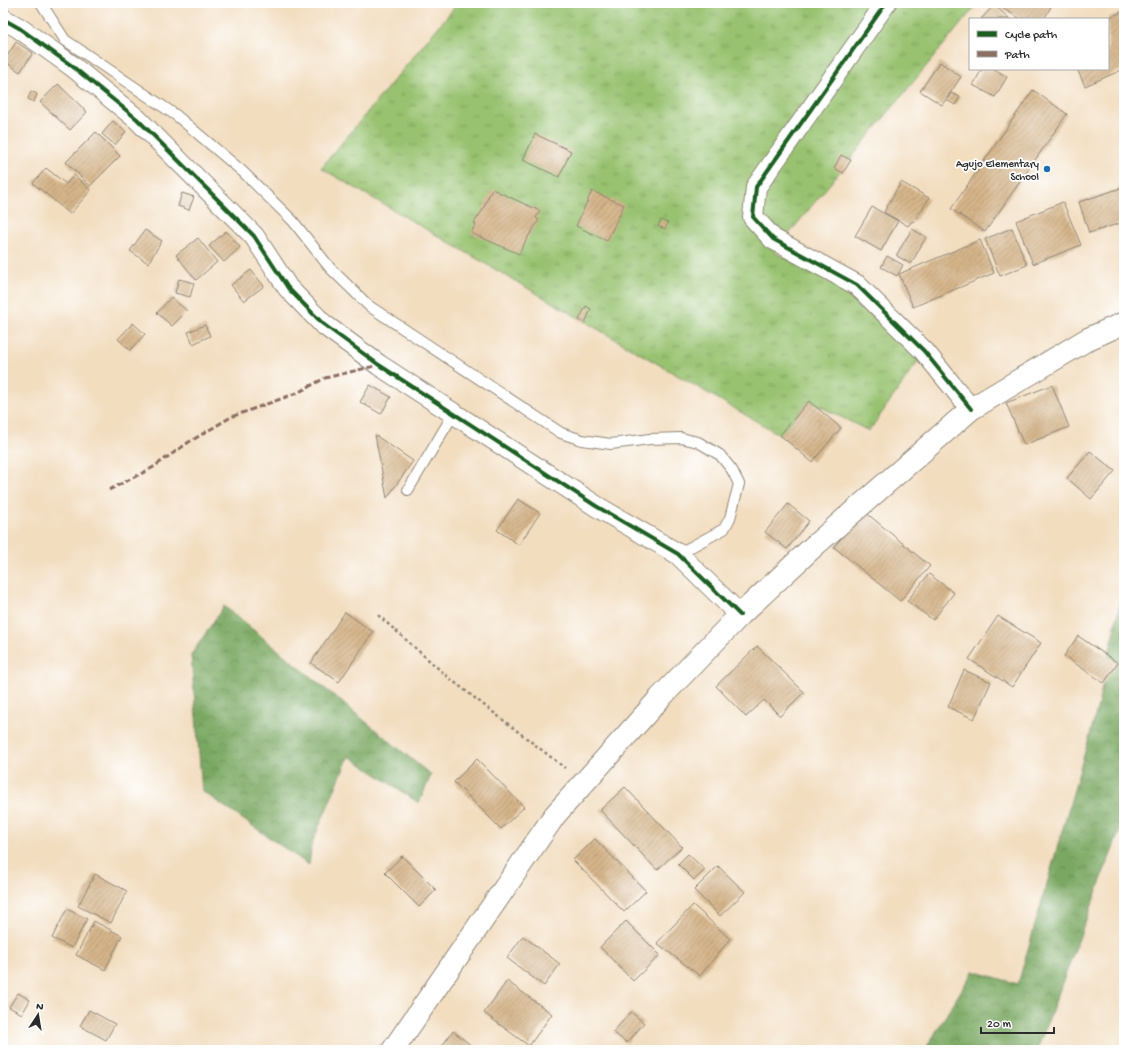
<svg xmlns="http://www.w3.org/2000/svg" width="1127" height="1053" font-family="'Gochi Hand',sans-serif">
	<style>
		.grass { fill: url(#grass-tufts); stroke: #62764d }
		.forest { fill: url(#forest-crowns); stroke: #526a46 }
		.building { fill: url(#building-hatch) }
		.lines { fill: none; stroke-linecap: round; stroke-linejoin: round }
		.lane-casing { stroke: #8e8475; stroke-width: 12 }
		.street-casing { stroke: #8e8475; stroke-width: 22 }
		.secondary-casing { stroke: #8e8475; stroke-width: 24 }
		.path { stroke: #8e8475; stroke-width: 2.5; stroke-dasharray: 3 3; stroke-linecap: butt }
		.lane { stroke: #fff; stroke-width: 10 }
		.street { stroke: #fff; stroke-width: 20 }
		.secondary { stroke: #fff; stroke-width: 22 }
		.quiet { stroke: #8d6e63; stroke-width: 3; stroke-dasharray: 6 3; stroke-linecap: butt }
		.cycleway-casing { stroke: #fff; stroke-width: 6 }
		.cycleway { stroke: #1b5e20; stroke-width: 4 }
		.poi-dot { fill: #1f6fb2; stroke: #fff; stroke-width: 1.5 }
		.labels { text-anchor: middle; stroke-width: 3.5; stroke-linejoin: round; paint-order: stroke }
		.poi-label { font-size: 11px; fill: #2b2b2b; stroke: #fff; text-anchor: end }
	</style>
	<defs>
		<pattern id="grass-tufts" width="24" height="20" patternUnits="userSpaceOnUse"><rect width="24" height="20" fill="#98c26f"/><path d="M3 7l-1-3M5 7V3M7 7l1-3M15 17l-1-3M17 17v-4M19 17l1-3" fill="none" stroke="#7c9e5b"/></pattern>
		<pattern id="forest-crowns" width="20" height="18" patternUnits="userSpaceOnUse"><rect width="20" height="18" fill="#7aa862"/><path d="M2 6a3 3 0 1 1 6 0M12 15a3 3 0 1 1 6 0" fill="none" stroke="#648951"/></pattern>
		<pattern id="building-hatch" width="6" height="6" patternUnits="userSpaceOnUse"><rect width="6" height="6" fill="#d5b58a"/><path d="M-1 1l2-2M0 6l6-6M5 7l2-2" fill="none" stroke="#ad9371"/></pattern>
	</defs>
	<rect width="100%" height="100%" fill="#fff"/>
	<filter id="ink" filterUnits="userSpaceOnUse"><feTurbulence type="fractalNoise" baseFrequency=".025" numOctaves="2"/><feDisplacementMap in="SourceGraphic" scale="8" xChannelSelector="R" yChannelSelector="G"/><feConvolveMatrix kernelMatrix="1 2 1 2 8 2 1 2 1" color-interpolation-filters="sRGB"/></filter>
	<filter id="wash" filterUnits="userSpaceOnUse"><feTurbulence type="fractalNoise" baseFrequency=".012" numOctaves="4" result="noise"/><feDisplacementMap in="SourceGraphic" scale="16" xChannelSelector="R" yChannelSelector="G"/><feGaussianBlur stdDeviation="0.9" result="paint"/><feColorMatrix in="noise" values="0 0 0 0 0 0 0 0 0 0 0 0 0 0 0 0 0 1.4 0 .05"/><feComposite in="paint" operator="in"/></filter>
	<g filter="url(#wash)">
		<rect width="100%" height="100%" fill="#f2ddbf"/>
		<path class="grass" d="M458,3H978L774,252L852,291L919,360L869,431L809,401L780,435L321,168Z"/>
		<g class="forest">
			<path d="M1124,585V819L1037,1050H925L973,971L1018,984L1097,710Z"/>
			<path d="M224,606L431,775L419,803L349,756L312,843L309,865L202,791L191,655Z"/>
		</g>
		<g id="blocks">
			<g class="building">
				<path d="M993,3H1048L1052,5L1044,19H1021Z"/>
				<path d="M994,5L1010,19H981Z"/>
				<path d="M1124,11V69L1085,86L1077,69H1108V18Z"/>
				<path d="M16,42L33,53L20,72L4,61Z"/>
				<path d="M940,62L961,77L942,105L920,91Z"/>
				<path d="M982,69H994L1007,77L995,97L973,85Z"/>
				<path d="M58,84L87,112L70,130L40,102Z"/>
				<path d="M1033,90L1067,114L985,232L951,209Z"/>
				<path d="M31,91L37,94L34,102L28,99Z"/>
				<path d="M951,93L960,97L955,105L947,100Z"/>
				<path d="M113,121L126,132L115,145L102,134Z"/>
				<path d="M96,132L120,156L90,186L66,162Z"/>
				<path d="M535,134L571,151L559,177L523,160Z"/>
				<path d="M841,155L851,160L843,173L834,168Z"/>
				<path d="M46,168L66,184L74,175L91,190L70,214L33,183Z"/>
				<path d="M901,182L929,198L914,222L912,221L908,226L884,212Z"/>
				<path d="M1124,187V222L1089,233L1079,202Z"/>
				<path d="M492,189L540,211L536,218L539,220L525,242L519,254L471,233L476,224L474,223L482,211Z"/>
				<path d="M592,191L624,205L607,241L576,226Z"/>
				<path d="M182,193L194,197L189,210L178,206Z"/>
				<path d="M1063,202L1081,245L1033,264L1016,221Z"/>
				<path d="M872,207L898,221L881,251L855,236Z"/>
				<path d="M661,220L668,223L665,229L658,226Z"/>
				<path d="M1012,228L1027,265L1000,276L985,239Z"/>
				<path d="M912,229L926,237L911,264L897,256V254Z"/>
				<path d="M145,230L162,241L148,263L130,251Z"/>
				<path d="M226,231L240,247L224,262L209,246Z"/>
				<path d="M198,238L217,262L196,280L176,255Z"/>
				<path d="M980,240L994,273L913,307L899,274Z"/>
				<path d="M887,256L903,265L897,276L881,267Z"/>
				<path d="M251,270L264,286L244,301L231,285Z"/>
				<path d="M179,279L194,283L190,297L175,293Z"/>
				<path d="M171,297L187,311L172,326L157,313Z"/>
				<path d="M586,306L591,309L585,323L579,320Z"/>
				<path d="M133,323L145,334L130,350L118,339Z"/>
				<path d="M205,325L210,336L193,344L188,332Z"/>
				<path d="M370,385L391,397L381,414L360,402Z"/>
				<path d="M1052,385L1069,427L1024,445L1006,403Z"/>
				<path d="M809,401L841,428L812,462L780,435Z"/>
				<path d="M375,435L413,461L387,498Z"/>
				<path d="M1090,451L1115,471L1091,499L1067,478Z"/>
				<path d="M518,499L540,513L519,545L497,530Z"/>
				<path d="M788,504L809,521L787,549L765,532Z"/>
				<path d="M864,511L930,566L900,601L834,547Z"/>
				<path d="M929,574L954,593L933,620L907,601Z"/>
				<path d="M345,612L373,632L339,682L311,663Z"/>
				<path d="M998,616L1041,643L1012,687L969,659Z"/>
				<path d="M1078,636L1118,663L1104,683L1064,656Z"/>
				<path d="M757,646L804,692L780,716L764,700L746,717L716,686Z"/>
				<path d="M964,670L991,682L974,719L948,707Z"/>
				<path d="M477,759L524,807L501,829L454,782Z"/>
				<path d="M625,787L682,847L657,870L600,810Z"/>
				<path d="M595,839L646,891L624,912L573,860Z"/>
				<path d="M688,854L705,870L694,880L678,864Z"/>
				<path d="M402,856L436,890L419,907L385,873Z"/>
				<path d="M718,866L745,892L720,916L694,890Z"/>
				<path d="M95,874L127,891L111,923L78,906Z"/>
				<path d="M693,905L730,939L700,976L657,943Z"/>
				<path d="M67,909L87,919L72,948L52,938Z"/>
				<path d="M94,921L122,936L105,970L76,955Z"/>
				<path d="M626,921L660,955L633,981L600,947Z"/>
				<path d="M523,936L560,964L544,986L507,958Z"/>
				<path d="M507,981L552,1014L529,1046L484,1013Z"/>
				<path d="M18,993L30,1000L22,1014L9,1007Z"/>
				<path d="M89,1010L115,1024L106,1040L80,1026Z"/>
				<path d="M631,1012L644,1023L627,1043L613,1032Z"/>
				<path d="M453,1031L477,1050H439Z"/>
			</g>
		</g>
	</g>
	<g filter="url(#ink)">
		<use href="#blocks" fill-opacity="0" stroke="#8e8475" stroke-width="1"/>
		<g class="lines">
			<defs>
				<g id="lane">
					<path d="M41,3L65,40L177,116L243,172L293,221L330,268L369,306L561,433L582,440L611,444L650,439L681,438L698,442L720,455L732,470L739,484L730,518L724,529L678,554"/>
					<path d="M408,490L454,413"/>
				</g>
				<g id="street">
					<path d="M886,3L756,187L753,217L773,239L857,285L924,351L971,409"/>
					<path d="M3,19L19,28L72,66L137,119L254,236L288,288L323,324L379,365L596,506L678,554L740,615"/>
				</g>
				<path id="secondary" d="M393,1050L555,815L660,698L740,615L813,547L971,409L1088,339L1124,323"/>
			</defs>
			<use href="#lane" class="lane-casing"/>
			<use href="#street" class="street-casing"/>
			<use href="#secondary" class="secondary-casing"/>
			<path class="path" d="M378,615L449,678L565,768"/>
			<use href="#lane" class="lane"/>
			<use href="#street" class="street"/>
			<use href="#secondary" class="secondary"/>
			<path class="quiet" d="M109,490L152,468L189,442L231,417L297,393L325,378L379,365"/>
			<defs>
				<g id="cycleway">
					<path d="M886,3L756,187L753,217L773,239L857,285L924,351L971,409"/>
					<path d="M3,19L19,28L72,66L137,119L254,236L288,288L323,324L379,365L596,506L678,554L740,615"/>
				</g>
			</defs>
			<use href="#cycleway" class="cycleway-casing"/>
			<use href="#cycleway" class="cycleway"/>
		</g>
	</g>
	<circle class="poi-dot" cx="1047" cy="169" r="4"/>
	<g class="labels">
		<g class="poi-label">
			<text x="1039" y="167">Agujo Elementary<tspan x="1039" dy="13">School</tspan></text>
		</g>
	</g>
	<rect width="1127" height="1053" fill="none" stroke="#fff" stroke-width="16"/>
	<rect x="969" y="18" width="140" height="52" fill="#ffffff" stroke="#aaaaaa"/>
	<rect x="977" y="31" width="20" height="6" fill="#1b5e20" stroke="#aaaaaa"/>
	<text x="1005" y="38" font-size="12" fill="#2b2b2b">Cycle path</text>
	<rect x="977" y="51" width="20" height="6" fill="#8d6e63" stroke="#aaaaaa"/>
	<text x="1005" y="58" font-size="12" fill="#2b2b2b">Path</text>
	<g transform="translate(38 1015) rotate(12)" stroke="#ffffff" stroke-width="3" paint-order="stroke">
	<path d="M0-3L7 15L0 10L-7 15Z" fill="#2b2b2b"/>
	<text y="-6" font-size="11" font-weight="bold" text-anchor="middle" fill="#2b2b2b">N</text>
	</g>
	<path d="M981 1027v6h73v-6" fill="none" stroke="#2b2b2b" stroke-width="2"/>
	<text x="987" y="1027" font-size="12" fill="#2b2b2b" stroke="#ffffff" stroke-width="3" paint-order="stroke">20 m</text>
</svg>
